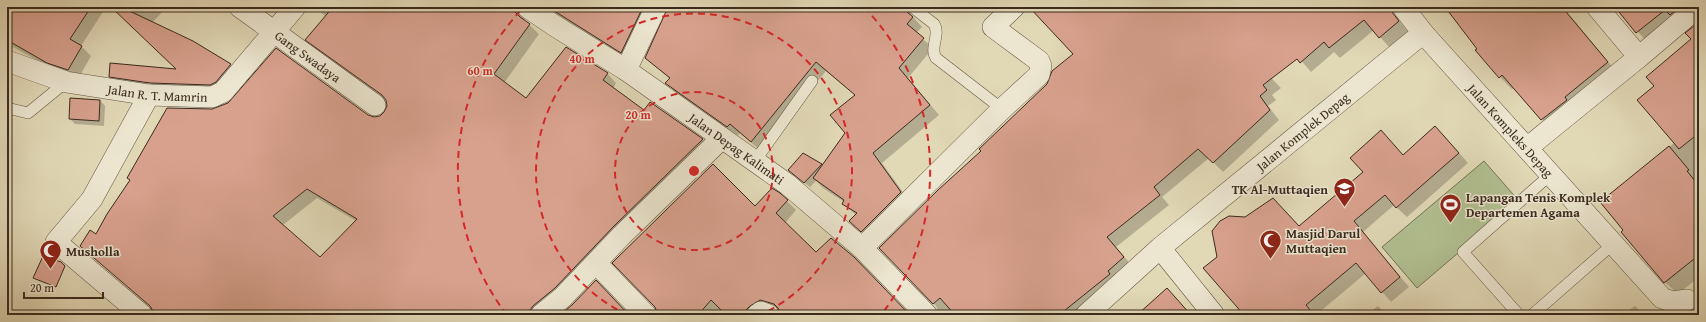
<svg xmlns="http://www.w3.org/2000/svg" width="1706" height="322" font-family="'Gentium Book Plus',serif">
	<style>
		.green { fill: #b1bf90; stroke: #767457 }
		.shadow { fill: #0003; fill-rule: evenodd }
		.building { fill: #d8a18e; stroke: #3b2a1e; fill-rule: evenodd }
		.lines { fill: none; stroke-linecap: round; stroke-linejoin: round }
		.service-casing { stroke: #645644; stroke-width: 12 }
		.minor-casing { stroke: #645644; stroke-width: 22 }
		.service { stroke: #ece6d0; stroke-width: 11 }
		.minor { stroke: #ece6d0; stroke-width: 21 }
		.ring { fill: none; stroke: #d62828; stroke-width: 2; stroke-dasharray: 7 5 }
		.labels { text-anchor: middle; stroke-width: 3; stroke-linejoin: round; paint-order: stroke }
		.street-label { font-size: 13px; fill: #3b2a1e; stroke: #ece6d0 }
		.poi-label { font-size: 13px; font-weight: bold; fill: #3b2a1e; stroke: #ece6d0; text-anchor: start }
		.centre { fill: #d62828; stroke: #ece6d0; stroke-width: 2 }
		.ring-label { font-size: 12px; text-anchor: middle; font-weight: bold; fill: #d62828; stroke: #ece6d0; stroke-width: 3; stroke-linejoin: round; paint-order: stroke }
	</style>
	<rect width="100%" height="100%" fill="#e1d8b6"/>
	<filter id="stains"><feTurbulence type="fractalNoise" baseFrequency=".005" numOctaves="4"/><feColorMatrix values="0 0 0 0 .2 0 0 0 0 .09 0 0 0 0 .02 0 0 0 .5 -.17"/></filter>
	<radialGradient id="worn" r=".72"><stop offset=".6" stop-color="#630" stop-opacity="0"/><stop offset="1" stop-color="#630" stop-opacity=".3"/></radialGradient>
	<path class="green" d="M1484,161L1519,201L1417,288L1382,247Z"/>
	<g class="shadow">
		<path d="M7,7H106L81,46L91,56L78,79L58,72L13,47L7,57Z"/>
		<path d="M112,7H167L152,23L192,42L231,65L240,74L225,92L120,86L110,76L178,71Z"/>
		<path d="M315,7H530L524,17L525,21L539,34L504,83L526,100L607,73L616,83L613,89L644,111L650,103L703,140L712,150L543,315H155L153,309L91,255L131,181L128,178L368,116L374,118L381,117L388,107L387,100L316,49L307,40L326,17ZM317,198L356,221L320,259L283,225Z"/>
		<path d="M545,7H658L630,61Z"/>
		<path d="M669,7H904L922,27L916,33L933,48L908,78L939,115L882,163L910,202L872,241L860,230L856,215L843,204L844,202L823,188L816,181L810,187L794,175L821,164L823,166L846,133L855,95L826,71L761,151L740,133L737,136L676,93L667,83L670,79L646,58Z"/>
		<path d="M984,7H1017L1002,20Z"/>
		<path d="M1030,7H1201L1281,88L1272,95L1276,100L1268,106L1279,120L1223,172L1209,158L1162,197L1169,205L1116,247L1133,267L1079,315H940L936,306L880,248L982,151L1048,84L1074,54Z"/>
		<path d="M1255,7H1388L1408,32L1389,47L1374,30L1340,58L1334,52L1311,72Z"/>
		<path d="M1446,7H1563L1619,75L1554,132L1514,88L1512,89L1500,77L1477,50L1479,49Z"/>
		<path d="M1616,7H1699L1649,44Z"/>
		<path d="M1699,23V277L1678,294L1665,282L1601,202L1674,143L1655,86L1692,40Z"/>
		<path d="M100,100L105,106L104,126L75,124L70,119Z"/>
		<path d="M1445,137L1468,163L1407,217L1394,205L1363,232L1409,287L1391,302L1366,273L1316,315H1246L1299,227L1403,156Z"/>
		<path d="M787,201L796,210L785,223L816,254L909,315H782V312L770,309L760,315H727L721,309L716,315H659L755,207Z"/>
		<path d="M1378,306L1386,315H1366Z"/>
		<path d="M1635,306L1644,315H1622Z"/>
	</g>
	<g class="building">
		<path d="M7,7H91L70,39L82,46L68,70L47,63L7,40Z"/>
		<path d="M111,7H121L193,41L231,64L216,82L210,85L150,83L109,77L110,63L176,69Z"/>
		<path d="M333,7H510L520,17L530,24L494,74L526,98L566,47L608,73L603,80L644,110L650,102L703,139L614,226L555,288L533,306L530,310L529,315H154L153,311L150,306L80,246L90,230L96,234L107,214L130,180L127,178L167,108L212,109L228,103L276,48L368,115L374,117L380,116L384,112L387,106L386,100L382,95L305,40ZM307,189L357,219L320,257L273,216Z"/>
		<path d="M548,7H643L621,53Z"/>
		<path d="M668,7H905L907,12L913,17L907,24L924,38L899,68L930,105L873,153L901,192L861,232L849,221L857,213L842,204L844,200L813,178L845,133L830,115L855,95L816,62L751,142L730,124L727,127L665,83L670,78L645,58Z"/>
		<path d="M1029,7H1388L1399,21L1379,38L1364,20L1329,48L1324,42L1300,63L1297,59L1263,85L1267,90L1260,96L1270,110L1213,163L1198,149L1154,187L1160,195L1107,237L1124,257L1108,271L1110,274L1059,315H955L940,298L933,304L879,248L938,190L981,151L979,149L1047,84L1052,71L1073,54Z"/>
		<path d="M1445,7H1562L1608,62L1565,97L1567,100L1541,120L1502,75L1499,78L1475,50L1477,49Z"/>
		<path d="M1615,7H1679L1670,15L1665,10L1636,33Z"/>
		<path d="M1699,22V133L1679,149L1637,100L1654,86L1646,77L1691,39L1685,33Z"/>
		<path d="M70,98L100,100L99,121L69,119Z"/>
		<path d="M1435,126L1459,153L1396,208L1385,195L1354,221L1400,277L1381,293L1356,263L1306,305L1314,315H1244L1203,268L1217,257L1212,231L1220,221L1229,216L1245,217L1273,198L1299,226L1363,172L1350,158L1381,130L1403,155Z"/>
		<path d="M1669,146L1689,170L1687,171L1699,186V255L1664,283L1621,232L1623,230L1600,202Z"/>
		<path d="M803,153L822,164L804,183L788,170Z"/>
		<path d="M713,164L755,206L772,188L780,193L788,200L776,213L816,252L831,238L854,257L910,315H781L778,308L774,304L760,300L750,306L746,310L745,315H726L711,300L698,315H658L655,307L612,263Z"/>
		<path d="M43,256L61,262L65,266L56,287L33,278Z"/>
		<path d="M596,280L629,315H560L572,305Z"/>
		<path d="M1167,288L1191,315H1137Z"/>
	</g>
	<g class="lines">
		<defs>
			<g id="service">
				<path d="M912,7L934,24C941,35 929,47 936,58L1002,109"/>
				<path d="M7,108L28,113L66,82"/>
				<path d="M755,161L812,81"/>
				<path d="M1519,315L1463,252L1550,175"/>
				<path d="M1532,315L1613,244"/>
			</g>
			<g id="minor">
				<path id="s1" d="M240,7L375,105"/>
				<path id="s2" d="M527,7L555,26L626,70L787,184L862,248L927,315"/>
				<path d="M1597,7L1639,57L1698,7"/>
				<path id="s3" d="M1423,33L1662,298L1673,302L1687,300"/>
				<path id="s4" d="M7,61L66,82L149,95L212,97L223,92L295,7"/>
				<path d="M626,70L656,7"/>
				<path d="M1527,148L1639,57"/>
				<path d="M862,248L1002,109L1039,75L1041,66L1039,61L993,27L1014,7"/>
				<path d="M1160,248L1214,315"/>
				<path d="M596,263L646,315"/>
				<path d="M142,315L56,242L92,199L149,95"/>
				<path d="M541,315L563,297L622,235L722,138"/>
				<path d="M757,315L761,312L769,315"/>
				<path id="s5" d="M1086,315L1160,248L1423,33L1403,7"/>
			</g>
		</defs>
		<use href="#service" class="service-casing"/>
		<use href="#minor" class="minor-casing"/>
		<use href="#service" class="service"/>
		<use href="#minor" class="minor"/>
	</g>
	<g class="ring">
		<circle cx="694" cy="171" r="79"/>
		<path d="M628 315A158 158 0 1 1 760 315"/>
		<path d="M507 315A236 236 0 0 1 524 7M864 7A236 236 0 0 1 881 315"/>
	</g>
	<defs>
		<symbol id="school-pin" viewBox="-11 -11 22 30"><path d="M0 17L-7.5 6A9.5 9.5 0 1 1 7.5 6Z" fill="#8f2418" stroke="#ece6d0"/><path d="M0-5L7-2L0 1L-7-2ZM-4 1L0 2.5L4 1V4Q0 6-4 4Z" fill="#fff"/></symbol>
		<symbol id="stadium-pin" viewBox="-11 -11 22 30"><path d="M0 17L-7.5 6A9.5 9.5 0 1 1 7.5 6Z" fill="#8f2418" stroke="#ece6d0"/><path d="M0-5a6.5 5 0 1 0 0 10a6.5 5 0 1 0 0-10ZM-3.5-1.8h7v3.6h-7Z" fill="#fff"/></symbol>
		<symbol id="mosque-pin" viewBox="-11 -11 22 30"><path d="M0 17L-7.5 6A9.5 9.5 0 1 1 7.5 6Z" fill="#8f2418" stroke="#ece6d0"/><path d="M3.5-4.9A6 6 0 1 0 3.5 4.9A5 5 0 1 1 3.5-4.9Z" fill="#fff"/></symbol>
	</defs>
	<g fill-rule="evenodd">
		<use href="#school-pin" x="1332" y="176" width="25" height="34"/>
		<use href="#stadium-pin" x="1438" y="192" width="25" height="34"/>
		<use href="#mosque-pin" x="1258" y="228" width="25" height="34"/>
		<use href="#mosque-pin" x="38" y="238" width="25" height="34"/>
	</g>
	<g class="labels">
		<g class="street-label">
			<text dy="5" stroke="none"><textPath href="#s1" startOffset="84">Gang Swadaya</textPath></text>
			<text dy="5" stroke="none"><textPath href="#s4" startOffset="155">Jalan R. T. Mamrin</textPath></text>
			<text dy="5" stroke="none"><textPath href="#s3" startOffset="131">Jalan Kompleks Depag</textPath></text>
			<text dy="5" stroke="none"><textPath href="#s5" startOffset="284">Jalan Komplek Depag</textPath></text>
			<text dy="5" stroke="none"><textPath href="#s2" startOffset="253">Jalan Depag Kalimati</textPath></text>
		</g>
		<g class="poi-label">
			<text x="1328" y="194" text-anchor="end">TK Al-Muttaqien</text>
			<text x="1466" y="202">Lapangan Tenis Komplek<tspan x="1466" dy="15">Departemen Agama</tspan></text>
			<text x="1286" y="238">Masjid Darul<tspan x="1286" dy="15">Muttaqien</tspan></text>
			<text x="66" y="256">Musholla</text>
		</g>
	</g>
	<circle cx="694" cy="171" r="6" class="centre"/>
	<g class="ring-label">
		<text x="582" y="63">40 m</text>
		<text x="480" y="75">60 m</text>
		<text x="638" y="119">20 m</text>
	</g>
	<rect width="1706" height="322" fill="none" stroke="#e1d8b6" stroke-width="24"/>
	<rect x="8" y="8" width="1690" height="306" fill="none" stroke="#3b2a1e" stroke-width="2"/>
	<rect x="12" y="12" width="1682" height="298" fill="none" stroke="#3b2a1e"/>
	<path d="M24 292v6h79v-6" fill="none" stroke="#3b2a1e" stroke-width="2"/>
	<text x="30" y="292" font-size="12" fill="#3b2a1e" stroke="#ece6d0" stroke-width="3" paint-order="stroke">20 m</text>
	<rect width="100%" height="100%" filter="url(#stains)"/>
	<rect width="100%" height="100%" fill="url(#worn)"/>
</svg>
